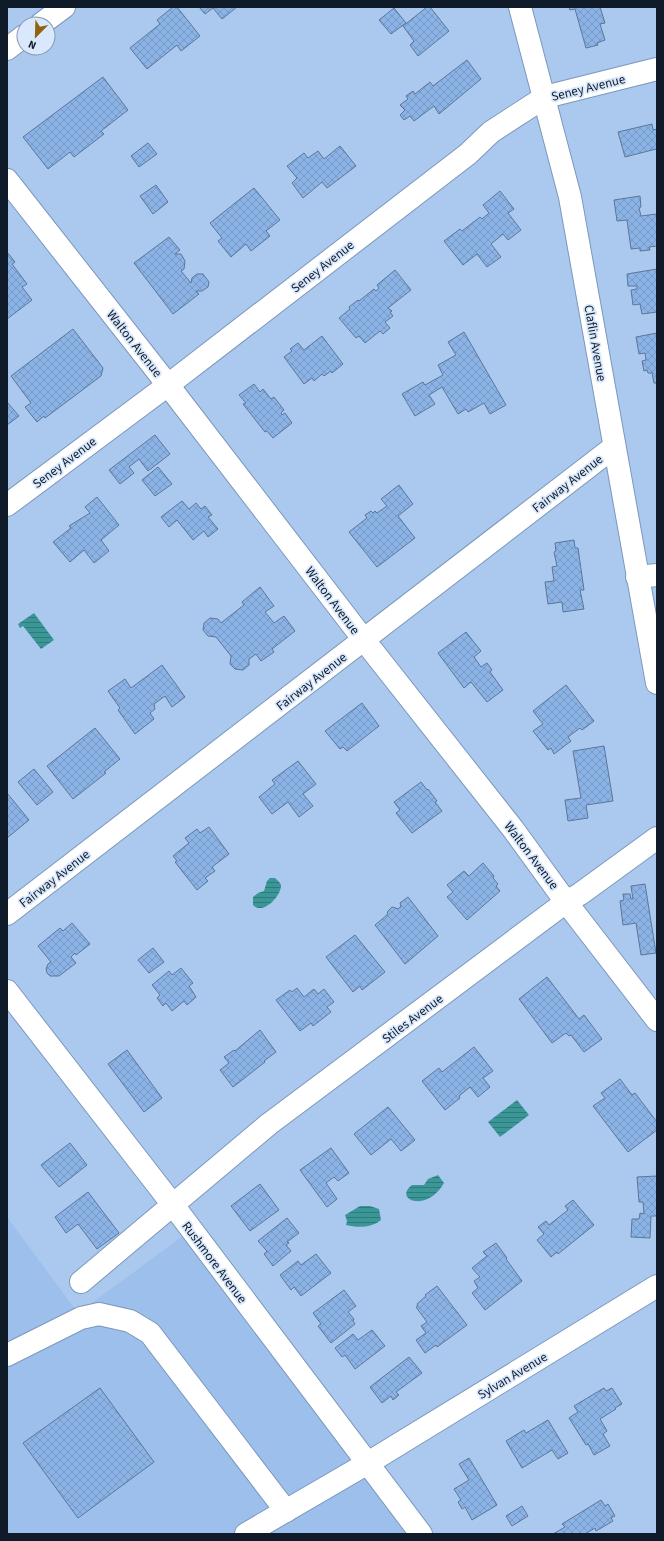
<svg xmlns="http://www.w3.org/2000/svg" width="664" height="1541" font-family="'Source Sans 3',sans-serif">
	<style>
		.built { fill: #9dbfeb }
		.water { fill: url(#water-rules) }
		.building { fill: url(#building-cross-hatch); stroke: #5b7699 }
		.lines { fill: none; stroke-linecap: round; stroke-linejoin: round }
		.minor-casing { stroke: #7b97bc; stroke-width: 24 }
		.minor { stroke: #fff; stroke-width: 22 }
		.labels { text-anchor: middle; stroke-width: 3.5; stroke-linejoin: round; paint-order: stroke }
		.street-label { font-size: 13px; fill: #101b29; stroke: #d9e8fc }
	</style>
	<defs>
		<pattern id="water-rules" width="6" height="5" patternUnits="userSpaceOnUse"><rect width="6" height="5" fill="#3b9797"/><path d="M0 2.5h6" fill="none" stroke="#307a7b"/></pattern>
		<pattern id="building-cross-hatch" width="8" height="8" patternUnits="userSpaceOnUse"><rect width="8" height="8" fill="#8bb3e6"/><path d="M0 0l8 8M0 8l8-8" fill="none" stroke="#7799c5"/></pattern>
	</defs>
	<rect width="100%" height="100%" fill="#abc9ef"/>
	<path class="built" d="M7,1217L78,1313L190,1231L411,1534H7Z"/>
	<g class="water">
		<path d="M34,613L54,640L41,649L23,626L20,628L18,624Z"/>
		<path d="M270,878H275C277,880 280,882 281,885C282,895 263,916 253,905V897L258,893L264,891L267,881Z"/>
		<path d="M517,1100L529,1115L500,1137L488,1122Z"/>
		<path d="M438,1175L444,1183C426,1214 393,1199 412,1185H424L428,1179Z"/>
		<path d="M360,1206H370L379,1209L381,1220C371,1228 358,1228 346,1225L347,1221L345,1215Z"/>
	</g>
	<g class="building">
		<path d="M173,7H177L200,36L181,51L177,45L147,69L130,48L160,24L157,20Z"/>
		<path d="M199,7H237L222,19L213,8L205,14Z"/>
		<path d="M427,7H430L449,31L418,56L410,45L414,41L403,26Z"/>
		<path d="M569,7H600L605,23L600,24L605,40L597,43L598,45L586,48L575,9L570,10Z"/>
		<path d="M394,8L406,23L391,34L379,20Z"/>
		<path d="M467,60L481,79L439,114L434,106L414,121L410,116L404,120L400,115L405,110L400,105L408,99L406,96L413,91L415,94L430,82L433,86Z"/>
		<path d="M103,77L128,110L101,131L104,134L74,157L70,152L48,169L23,137Z"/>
		<path d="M652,124L653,130L657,129V153L656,149L625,157L618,132Z"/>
		<path d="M148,143L157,154L139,167L131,156Z"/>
		<path d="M340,146L356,166L327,188L322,182L303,198L292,183L297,178L287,166L304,153L308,158L318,151L324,159Z"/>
		<path d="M156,185L168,202L153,214L140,196Z"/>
		<path d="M254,188L280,220L266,231L270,236L251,251L246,244L231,257L218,241L222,238L210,223Z"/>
		<path d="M500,191L514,209L508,213L521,230L508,240L503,234L491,244L501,257L487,267L477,254L463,265L444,241L460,229L462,231L480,217L482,219L489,213L483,205Z"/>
		<path d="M640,196L641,207L639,208L641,216L657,214V246L649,247L650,250L640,251V248L631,249L627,220L617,221L614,200Z"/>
		<path d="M169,237L180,250L175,254H181L185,261L184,269L181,271L191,283L192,278L197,274H203L209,282L208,287L202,291H196L199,294L173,314L134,263Z"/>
		<path d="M7,252L15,262L12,264L27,284L22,287L32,300L7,319Z"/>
		<path d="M657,269V312L642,314L640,304L633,305L631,290L637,289V286H628L627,274Z"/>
		<path d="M395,270L411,290L388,308L392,311L390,312L393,316L385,322L390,328L383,334L380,331L365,343L359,336L356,338L339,318L350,309L349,307L358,300L359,301L374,289L376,291L379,288L377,285Z"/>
		<path d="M73,329L103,368L101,376L45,418L44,416L37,422L25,407L31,403L11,376Z"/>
		<path d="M464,332L506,405L490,414L484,403L468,412L466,409L458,414L442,387L429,395L435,404L415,416L402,394L423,382L425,385L443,375L438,365L456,355L448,342Z"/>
		<path d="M657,333V383H654L652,373H648L647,370L644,371L642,361L646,360L645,353L639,354L636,337Z"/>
		<path d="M322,336L343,364L332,373L331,371L324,376L322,374L314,381L312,378L304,384L284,357L292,351L290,349L298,343L304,350Z"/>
		<path d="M254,384L260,392L263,389L271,399L274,397L284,410L281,413L282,415L285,413L292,423L273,438L267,431L265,432L243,404L246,403L239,395Z"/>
		<path d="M7,402L19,416L7,425Z"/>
		<path d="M155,435L170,454L148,471L139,459L129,467L134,473L120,484L109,470Z"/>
		<path d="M158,467L172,484L155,496L142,480Z"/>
		<path d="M399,485L413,504L398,516L415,538L377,567L349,532L367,518L365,515L371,511L373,513L375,511L377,513L387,506L381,499Z"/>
		<path d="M97,497L119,525L101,540L109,551L94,563L84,550L70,562L53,542L71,528L69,526L90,513L85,507Z"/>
		<path d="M182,501L189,509L196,503L201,509L205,506L212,515L208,517L218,529L208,537L204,531L193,540L177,520L169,527L161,517Z"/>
		<path d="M574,540L575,548H578L584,590H580L584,609L563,612L562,602L548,604L545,582L554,581L552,567L557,566L554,552L556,551L555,543Z"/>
		<path d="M260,587L274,606L265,612L274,623L284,616L295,631L272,649L274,652L261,661L256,654L249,659V665L243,670L235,669L230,664L231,656L216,637L208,636L203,630L204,623L210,618L218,619L221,623L244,605L242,602Z"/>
		<path d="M466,632L481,651L474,657L481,667L487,663L492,670L490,672L503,690L487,702L471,682L464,688L438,653Z"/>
		<path d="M162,665L185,697L172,707L165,696L154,704L155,709L150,713L154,719L135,734L118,710L120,708L108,691L125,679L131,688Z"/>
		<path d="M566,685L594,721L582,730L580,728L568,737L571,741L554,754L551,748L548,750L533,731L543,724L533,711Z"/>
		<path d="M362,703L379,726L347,751L343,747L340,749L325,731Z"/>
		<path d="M95,728L120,759L104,772L106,773L73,799L47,766Z"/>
		<path d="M604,746L613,801L586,805L588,818L568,821L565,800L581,798L573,751Z"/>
		<path d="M298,761L316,784L303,794L313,806L299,817L288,802L272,814L259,797L275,784L272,780Z"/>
		<path d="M34,769L53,792L37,805L18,782Z"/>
		<path d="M421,782L427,790L428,789L437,801L435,802L442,811L412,833L396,813L400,810L394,802Z"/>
		<path d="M7,793L29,820L7,838Z"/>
		<path d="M209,827L229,854L212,867L215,871L205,878L208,881L197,890L175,862L177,861L173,856L189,843L185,838L197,829L200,833Z"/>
		<path d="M483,863L494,876L493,878L498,884L496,886L500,891L467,920L447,897L453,892L447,885L464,871L469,876Z"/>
		<path d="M645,884L656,953L641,955L636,923L623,925L620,901L624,900L623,894H630L631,899H633L631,886Z"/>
		<path d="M408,897L438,936L405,964L375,925L387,915L388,911L392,907L396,908L397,909L401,907L400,903Z"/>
		<path d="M72,923L90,944L76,955L75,953L71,957L76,963L59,976H50L47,973L46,969L48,964L51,962L38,946L60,928L63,931Z"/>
		<path d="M355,935L385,972L362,990L360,986L353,992L326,957Z"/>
		<path d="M153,948L164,962L149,973L138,960Z"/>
		<path d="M181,968L193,983L189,986L196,997L187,1005L184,1001L172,1011L166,1003L163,1006L157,998L160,995L152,985L169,971L172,975Z"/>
		<path d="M547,977L579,1019L584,1015L602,1039L584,1052L571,1035L569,1036L566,1033L552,1043L519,999Z"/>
		<path d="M297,988L304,997L314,989L318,994L324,989L334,1002L327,1007L331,1012L313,1026L311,1023L300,1031L276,1000L290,990L292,992Z"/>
		<path d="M260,1030L276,1052L264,1061L265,1062L233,1087L220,1070L229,1063L224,1057L234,1050L235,1051Z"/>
		<path d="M474,1047L493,1071L483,1078L490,1087L478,1097L470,1087L459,1096L460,1098L445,1110L422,1081L439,1068L442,1072Z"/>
		<path d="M127,1050L162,1098L144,1112L108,1064Z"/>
		<path d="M620,1079L632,1095L635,1093L657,1122V1130L628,1152L593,1106L605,1098L601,1093Z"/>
		<path d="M388,1107L415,1140L401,1151L391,1139L371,1155L354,1134Z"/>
		<path d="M70,1143L87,1165L59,1187L41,1165Z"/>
		<path d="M331,1148L349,1173L338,1181L334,1177L326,1183L337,1199L327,1207L300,1170Z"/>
		<path d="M657,1176V1216H651L650,1238L631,1237L632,1219H639L640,1213L644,1214L643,1202H639L637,1177Z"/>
		<path d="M260,1184L279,1210L250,1231L231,1206Z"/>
		<path d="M88,1192L119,1233L97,1249L78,1224L66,1233L55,1217Z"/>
		<path d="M573,1200L594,1225L558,1254L557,1252L551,1257L537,1240L544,1234L538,1227L546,1221L549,1225L568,1210L565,1206Z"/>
		<path d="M287,1218L299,1233L287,1242L289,1243L286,1245L291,1251L273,1266L264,1254L267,1251L258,1241Z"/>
		<path d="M496,1243L507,1258L506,1259L522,1281L485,1310L472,1293L478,1288L474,1281L480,1277L472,1268L487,1256L483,1252Z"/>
		<path d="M316,1254L331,1273L301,1296L294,1287L291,1290L280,1275L298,1261L301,1265Z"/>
		<path d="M437,1286L467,1325L437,1347L436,1345L425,1353L416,1340L426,1333L421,1326L427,1322L416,1307L418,1306L417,1304L426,1296L425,1295Z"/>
		<path d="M344,1290L356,1306L348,1312L354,1319L353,1321L355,1324L331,1343L318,1326L321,1324L313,1313Z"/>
		<path d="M372,1330L385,1346L355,1369L345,1355L342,1357L335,1348L353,1334L358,1340Z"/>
		<path d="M409,1357L422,1373L396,1392L399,1395L393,1400L391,1396L382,1403L370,1387Z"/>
		<path d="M100,1388L154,1462L78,1518L23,1443Z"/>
		<path d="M604,1388L606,1391L612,1388L622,1404L615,1408L616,1409L600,1419L607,1431L603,1434L610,1446L594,1455L588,1444L586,1445L569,1418L578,1412L574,1406Z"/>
		<path d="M548,1420L568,1453L558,1459L552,1450L522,1468L506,1441L524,1430L526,1433Z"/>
		<path d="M469,1458L497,1505L472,1520L465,1507L462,1509L458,1502L461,1500L454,1489L469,1480L459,1464Z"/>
		<path d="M601,1500L605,1506L608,1504L615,1516L611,1518L613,1521L596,1531L595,1528L585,1534H553L565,1527L562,1524Z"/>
		<path d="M522,1506L528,1516L512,1526L506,1516Z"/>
	</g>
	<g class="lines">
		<defs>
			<g id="minor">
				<path d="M520,7L570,197L657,683"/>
				<path d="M41,24L64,7"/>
				<path d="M7,49L24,36"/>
				<path d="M7,180L168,385L364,640L513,829L566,902L657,1020"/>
				<path d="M7,505L168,385L468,154L491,132L545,97L657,69"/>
				<path d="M637,577L657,575"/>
				<path d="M7,914L614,447"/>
				<path d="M7,991L173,1205L421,1534"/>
				<path d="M81,1282L269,1124L566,902L580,894L657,838"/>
				<path d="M7,1355L81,1318L99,1314L130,1321L150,1333L286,1511"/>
				<path d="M246,1534L368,1463L657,1286"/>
			</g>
		</defs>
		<use href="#minor" class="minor-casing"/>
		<use href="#minor" class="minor"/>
	</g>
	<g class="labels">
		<g class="street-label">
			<text transform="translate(588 87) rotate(-14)" y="5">Seney Avenue</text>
			<text transform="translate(322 266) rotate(-38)" y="5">Seney Avenue</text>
			<text transform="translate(135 343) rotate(52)" y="5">Walton Avenue</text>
			<text transform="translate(596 343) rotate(80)" y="5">Claflin Avenue</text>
			<text transform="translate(64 462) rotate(-37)" y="5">Seney Avenue</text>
			<text transform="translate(567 483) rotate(-38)" y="5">Fairway Avenue</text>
			<text transform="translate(333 600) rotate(53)" y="5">Walton Avenue</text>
			<text transform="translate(311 681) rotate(-38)" y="5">Fairway Avenue</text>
			<text transform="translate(532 855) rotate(53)" y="5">Walton Avenue</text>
			<text transform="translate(54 878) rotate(-38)" y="5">Fairway Avenue</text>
			<text transform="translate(412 1018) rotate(-37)" y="5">Stiles Avenue</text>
			<text transform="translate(215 1262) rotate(53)" y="5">Rushmore Avenue</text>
			<text transform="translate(512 1375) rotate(-31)" y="5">Sylvan Avenue</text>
		</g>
	</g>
	<rect width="664" height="1541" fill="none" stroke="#101b29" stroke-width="16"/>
	<g transform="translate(36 36) rotate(203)"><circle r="19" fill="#d9e8fc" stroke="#8996a8"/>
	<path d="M0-3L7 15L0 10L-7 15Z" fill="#91620d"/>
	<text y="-6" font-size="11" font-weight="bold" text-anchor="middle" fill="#101b29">N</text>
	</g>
</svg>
